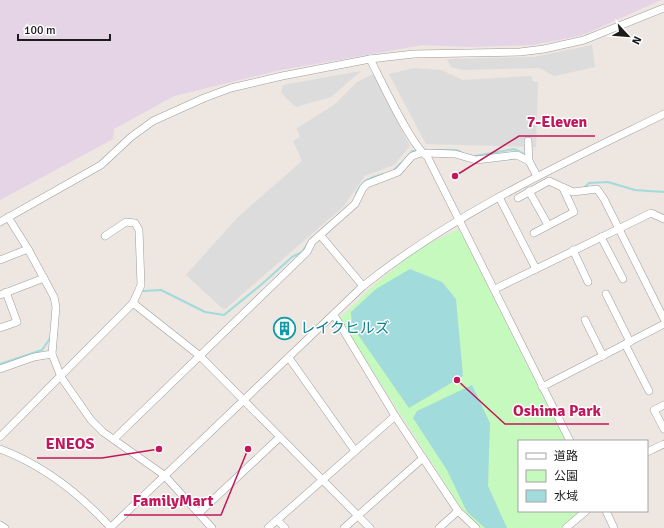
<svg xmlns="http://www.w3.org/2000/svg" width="664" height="528" font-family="Signika,'Noto Sans JP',sans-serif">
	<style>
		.industrial { fill: #e5d3e6 }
		.park { fill: #c6f9bd }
		.parking { fill: #dcdcdc }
		.water { fill: #a1dbdb }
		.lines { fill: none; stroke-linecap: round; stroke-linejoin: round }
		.stream { stroke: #a1dbdb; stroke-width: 2 }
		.minor-casing { stroke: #9d9d9d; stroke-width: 8 }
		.minor { stroke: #fff; stroke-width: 7 }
		.labels { text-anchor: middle; stroke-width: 3; stroke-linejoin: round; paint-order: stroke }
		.culture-label { font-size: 15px; fill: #0d838f; stroke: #fff; text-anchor: start }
		.leader { fill: none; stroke: #c2185b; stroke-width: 1.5 }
		.callout-dot { fill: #c2185b; stroke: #fff; stroke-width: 1.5 }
		.callout-label { font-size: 16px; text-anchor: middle; font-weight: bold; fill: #c2185b; stroke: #fff; stroke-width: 3; stroke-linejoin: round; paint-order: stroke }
	</style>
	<rect width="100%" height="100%" fill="#ede6e1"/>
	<path class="industrial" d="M0,0H661L583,35L533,45L470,47L423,45L281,70L174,96L114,129L113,139L0,200Z"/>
	<path class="park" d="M459,229L566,441H519V511H581L561,528H480L463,511L339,319L373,286L418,249Z"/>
	<g class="parking">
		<path d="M592,45L595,67L554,76L539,68L463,70L451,67L447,59L534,57Z"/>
		<path d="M414,68L441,70L463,80L531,76L533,81L538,82L536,147L426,144L389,74Z"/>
		<path d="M361,71L331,97L296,107L281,93L283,85Z"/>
		<path d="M373,74L410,146L394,165L365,176L343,207L224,310L186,275L238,217L302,161L293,141L300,137L297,128L334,105L357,82Z"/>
	</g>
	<g class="water">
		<path d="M410,269L442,282L456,299L463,376L409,408L352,326L351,312L376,289Z"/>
		<path d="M472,385L490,423L488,486L507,528H485L467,512L447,470L413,418L417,411Z"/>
	</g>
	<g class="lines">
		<g class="stream">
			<path d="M426,150H456L461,152"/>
			<path d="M410,154L412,151H418"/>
			<path d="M475,156L514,149L526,155"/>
			<path d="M393,171L401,163"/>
			<path d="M583,189L589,183L608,182L635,190L664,192"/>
			<path d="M356,194C363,179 368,179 383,174"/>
			<path d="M143,291L161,290L205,312L224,315L262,284L292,257L302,252L311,239"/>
			<path d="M0,364L42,350L51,337"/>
		</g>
		<defs>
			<g id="minor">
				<path d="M370,59C380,78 412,148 427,156L570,441"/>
				<path d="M528,141L529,161"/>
				<path d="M426,155L427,153L455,154L476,160L517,155L529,161L537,176"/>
				<path d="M529,191L548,225"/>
				<path d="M499,197L536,269"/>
				<path d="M518,198L549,181L573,192L597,189L604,199L664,319"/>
				<path d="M8,217L28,249L54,297L56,307L52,354L61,377L91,420L103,432L164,475L212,528"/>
				<path d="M0,222L101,165L131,137L153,121L204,98L231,88L282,76L370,59L414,54L520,52L544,49L584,40L664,8"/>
				<path d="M534,233L574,212L563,188"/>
				<path d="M321,236L363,286"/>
				<path d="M601,237L623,279"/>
				<path d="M573,250L588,282"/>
				<path d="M0,260L28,249"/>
				<path d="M495,289L651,213L664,219"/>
				<path d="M606,294L630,342"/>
				<path d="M0,295L44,278"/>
				<path d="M133,303L200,356L370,528"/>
				<path d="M334,315L397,419L458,511L476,528"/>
				<path d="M585,320L603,356"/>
				<path d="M0,328L17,322L6,292"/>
				<path d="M625,344L649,391"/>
				<path d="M289,358L355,451"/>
				<path d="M0,369L34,357L52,354"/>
				<path d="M542,387L664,324"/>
				<path d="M664,405L654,410L664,429"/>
				<path d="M0,437L133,303L141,285L139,230L135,223L126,222L105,236"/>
				<path d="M114,439L307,252L312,242L355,204L363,188L367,184L398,172L412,156L421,153"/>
				<path d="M0,449C43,465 80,494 111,528"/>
				<path d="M647,452L664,444"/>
				<path d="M606,511L614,528"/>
				<path d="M199,513L280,437"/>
				<path d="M277,520L285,528"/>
				<path d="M0,525L5,528"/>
				<path d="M110,528L363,286C454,213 560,165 664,114"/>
				<path d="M268,528L395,416"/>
				<path d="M344,528L423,458"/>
				<path d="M439,528L458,511"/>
				<path d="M566,528L586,511"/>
			</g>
		</defs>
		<use href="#minor" class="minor-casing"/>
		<use href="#minor" class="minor"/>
	</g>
	<defs>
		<symbol id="building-ring" viewBox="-11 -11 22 22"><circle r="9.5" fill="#fff" stroke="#0f9aa8" stroke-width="1.5"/><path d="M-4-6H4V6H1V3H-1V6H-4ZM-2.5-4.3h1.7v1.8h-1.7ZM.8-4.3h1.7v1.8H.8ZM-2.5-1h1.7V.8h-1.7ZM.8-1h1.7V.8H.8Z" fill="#0f9aa8"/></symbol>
	</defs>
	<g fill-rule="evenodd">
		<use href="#building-ring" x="272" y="316" width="25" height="25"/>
	</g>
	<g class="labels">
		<g class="culture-label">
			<text x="300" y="333">レイクヒルズ</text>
		</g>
	</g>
	<path class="leader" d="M455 176L519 136H595M457 380L505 424H609M159 449L102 458H37M248 449L221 515H124"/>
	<g class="callout-dot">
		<circle cx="455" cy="176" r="4"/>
		<circle cx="457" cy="380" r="4"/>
		<circle cx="159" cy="449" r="4"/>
		<circle cx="248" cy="449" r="4"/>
	</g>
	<g class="callout-label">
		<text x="557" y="127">7-Eleven</text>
		<text x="557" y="416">Oshima Park</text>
		<text x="70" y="449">ENEOS</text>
		<text x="173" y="506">FamilyMart</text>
	</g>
	<rect x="518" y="440" width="130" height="72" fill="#ffffff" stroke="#a4a4a4"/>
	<rect x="526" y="453" width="20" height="6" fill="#ffffff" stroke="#a4a4a4"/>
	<text x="554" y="460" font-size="12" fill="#1c1c1c">道路</text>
	<rect x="526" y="470" width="20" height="12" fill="#c6f9bd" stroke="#a4a4a4"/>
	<text x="554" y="480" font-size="12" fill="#1c1c1c">公園</text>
	<rect x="526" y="490" width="20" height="12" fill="#a1dbdb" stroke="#a4a4a4"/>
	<text x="554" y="500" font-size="12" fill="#1c1c1c">水域</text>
	<g transform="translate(628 36) rotate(116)" stroke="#ffffff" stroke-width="3" paint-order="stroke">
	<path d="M0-3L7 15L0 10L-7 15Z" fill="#1c1c1c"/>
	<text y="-6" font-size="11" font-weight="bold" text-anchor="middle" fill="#1c1c1c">N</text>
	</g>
	<path d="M18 34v6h92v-6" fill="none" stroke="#1c1c1c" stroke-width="2"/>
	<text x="24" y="34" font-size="12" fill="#1c1c1c" stroke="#ffffff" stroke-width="3" paint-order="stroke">100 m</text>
</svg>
